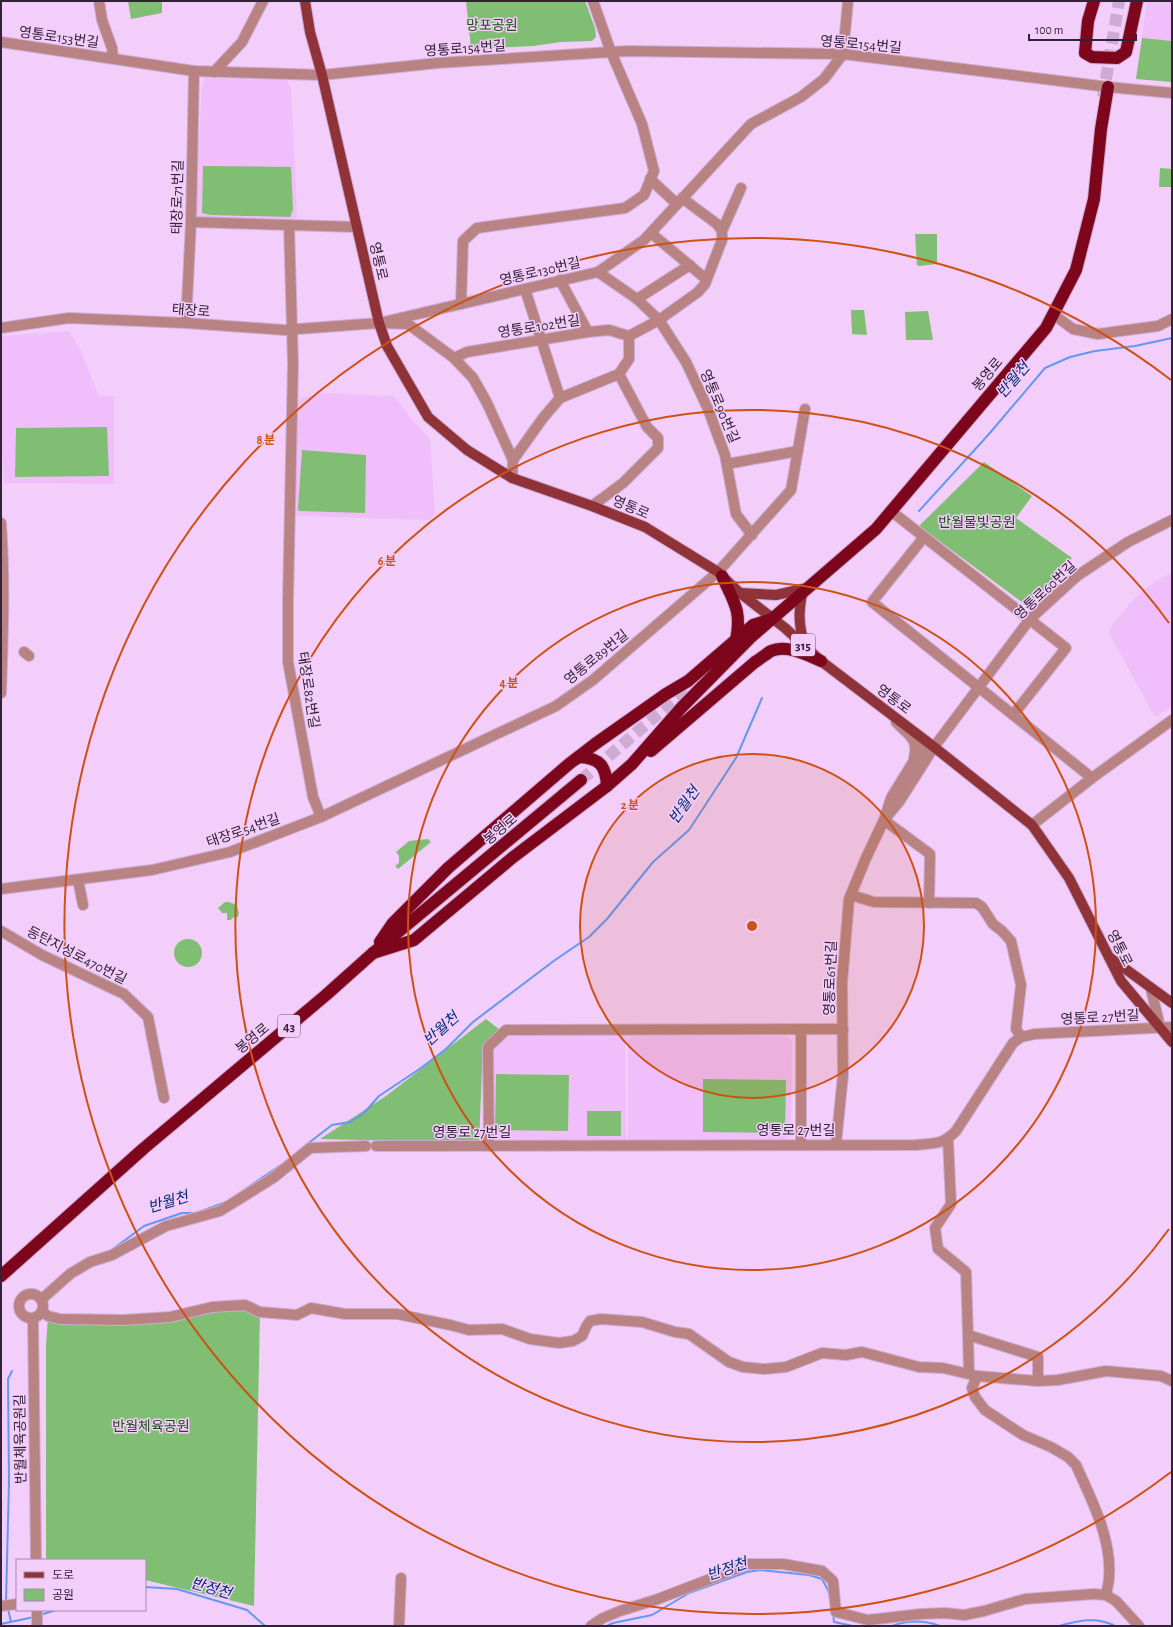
<svg xmlns="http://www.w3.org/2000/svg" width="1173" height="1627" font-family="'Alegreya Sans','Noto Sans KR',sans-serif">
	<style>
		.built { fill: #f0befa }
		.green { fill: #80be74 }
		.lines { fill: none; stroke-linecap: round; stroke-linejoin: round }
		.stream { stroke: #6298f3; stroke-width: 2 }
		.highway-tunnel { stroke: #cdacd3; stroke-width: 12; stroke-dasharray: 12 6; stroke-linecap: butt }
		.minor-casing { stroke: #cdacd3; stroke-width: 12 }
		.major-casing { stroke: #cdacd3; stroke-width: 12 }
		.highway-casing { stroke: #cdacd3; stroke-width: 14 }
		.minor { stroke: #b88382; stroke-width: 10 }
		.major { stroke: #8f3338; stroke-width: 10 }
		.highway { stroke: #7d061d; stroke-width: 12 }
		.ring { fill: none; stroke: #cd5112; stroke-width: 2 }
		.labels { text-anchor: middle; stroke-width: 3; stroke-linejoin: round; paint-order: stroke }
		.shield { fill: #f3cefa; stroke: #6d5672; stroke-width: 1 }
		.shield-label { font-size: 13px; font-weight: bold; fill: #332237 }
		.park-label { font-size: 14px; fill: #1c4f12; stroke: #f3cefa }
		.street-label { font-size: 14px; fill: #332237; stroke: #f3cefa }
		.water-label { font-size: 15px; font-style: italic; fill: #002b7a; stroke: #f3cefa }
		.centre { fill: #cd5112; stroke: #f3cefa; stroke-width: 2 }
		.ring-label { font-size: 12px; text-anchor: middle; font-weight: bold; fill: #cd5112; stroke: #f3cefa; stroke-width: 3; stroke-linejoin: round; paint-order: stroke }
	</style>
	<rect width="100%" height="100%" fill="#f3cefa"/>
	<g class="built">
		<path d="M1147,1H1172V82L1136,79Z"/>
		<path d="M205,78L287,79L291,89L297,215L294,221L199,220L195,214L202,86Z"/>
		<path d="M69,331L80,349L99,396H114V484L4,483L1,440V336Z"/>
		<path d="M321,393L394,396L413,421L430,439L435,514L430,520L297,516L295,513L298,401L302,398Z"/>
		<path d="M1172,572V707L1155,717L1109,633L1111,626L1132,601L1144,589Z"/>
		<path d="M508,1034H623L625,1038L626,1140H492V1048Z"/>
		<path d="M631,1036H786L792,1041L791,1134L787,1139L628,1140V1039Z"/>
	</g>
	<g class="green">
		<path d="M128,1H162V13L131,19Z"/>
		<path d="M466,1H585L595,28L596,37L592,41L561,42L533,46L471,49Z"/>
		<path d="M1142,38L1172,41V82L1136,79Z"/>
		<path d="M203,166L291,167L293,210L290,217L211,215L202,213Z"/>
		<path d="M1160,168L1172,169V187H1159Z"/>
		<path d="M915,234H937V264L919,266L917,265Z"/>
		<path d="M851,310H864L867,335L852,334Z"/>
		<path d="M928,311L933,340H906L905,312Z"/>
		<path d="M107,427L109,476L15,477L16,428Z"/>
		<path d="M302,450L366,455L365,513L299,511L298,509Z"/>
		<path d="M984,462L1032,496L1016,518L1072,558L1030,608L919,526Z"/>
		<path d="M428,839L431,842L398,869L395,866L399,863V856L396,852L409,841Z"/>
		<path d="M225,902H229L237,905L239,913L238,917L232,918L231,920H227V913H222L218,908Z"/>
		<circle cx="188" cy="953" r="14"/>
		<path d="M486,1019L500,1030L483,1046L479,1143L320,1139L386,1096Z"/>
		<path d="M496,1074L569,1075L568,1131L495,1130Z"/>
		<path d="M703,1079L786,1080L785,1130L780,1133L703,1132Z"/>
		<rect x="587" y="1111" width="34" height="25"/>
		<path d="M245,1305L260,1312L254,1606L145,1580V1560H46V1346L48,1316L123,1320Z"/>
	</g>
	<g class="lines">
		<g class="stream">
			<path d="M919,511L989,434L1045,368L1070,357L1095,351L1135,346L1172,338"/>
			<path d="M306,1145L332,1125L350,1122L364,1113L379,1096L421,1068L446,1049L473,1022L555,960L589,937L607,919L653,862L689,830L736,758L762,698"/>
			<path d="M235,1196L281,1165"/>
			<path d="M109,1252L144,1226L182,1213H196L226,1202"/>
			<path d="M145,1587L177,1589L247,1610L265,1626"/>
			<path d="M6,1602L9,1481L8,1379L12,1371"/>
			<path d="M8,1609L11,1622"/>
			<path d="M833,1614L834,1622L853,1626"/>
			<path d="M40,1615L56,1610"/>
			<path d="M1,1624L34,1617"/>
			<path d="M607,1626L613,1623L652,1615L689,1593L747,1572L760,1570L809,1575L822,1579L828,1590L830,1598"/>
			<path d="M892,1626C908,1620 924,1620 940,1626"/>
			<path d="M1059,1626C1078,1621 1096,1616 1115,1626"/>
		</g>
		<g class="highway-tunnel">
			<path d="M1103,97L1119,1"/>
			<path d="M581,780L700,678"/>
		</g>
		<defs>
			<g id="minor">
				<path d="M99,1L102,20L112,48L113,59"/>
				<path d="M1,42L194,71L322,75L438,63L627,51L843,54L1108,87L1172,93"/>
				<path d="M214,72L242,42L263,1"/>
				<path d="M650,179L677,204"/>
				<path d="M191,222L357,227"/>
				<path d="M289,225L293,364L288,599V662L313,797L321,817"/>
				<path d="M722,231L741,188"/>
				<path d="M651,233L706,279"/>
				<path d="M598,272L637,299L659,320L686,362L708,409L725,455L736,514L752,535"/>
				<path d="M560,280L588,332"/>
				<path d="M525,289L560,398"/>
				<path d="M637,299L690,265"/>
				<path d="M461,304L463,241L477,228L625,208L644,195L654,171L642,124L611,52L593,1"/>
				<path d="M1053,314L1073,329L1098,334L1158,326L1172,319"/>
				<path d="M186,323L191,222L194,71"/>
				<path d="M379,323L598,272L644,240L751,124L801,97L824,79L843,54L848,1"/>
				<path d="M1,328L69,318L186,323L284,330L379,323L408,324L454,358L473,378L487,403L513,460"/>
				<path d="M454,358L467,352L588,332L609,330L629,336L659,320L698,292L705,284L722,240V231L717,224L682,198"/>
				<path d="M727,464L798,451"/>
				<path d="M512,478L513,460L543,418L560,398L619,374"/>
				<path d="M592,506L623,483L658,448V438L647,427L619,374L629,359V336"/>
				<path d="M891,511L1066,648L1013,715"/>
				<path d="M1,523C5,580 3,636 1,693"/>
				<path d="M924,537L872,602L1092,778"/>
				<path d="M24,652L29,656"/>
				<path d="M896,722C908,735 919,738 914,758"/>
				<path d="M884,820L899,802L934,747L1030,619L1077,576L1128,542L1172,520"/>
				<path d="M884,820L930,854L929,903"/>
				<path d="M1032,825L1092,778L1172,720"/>
				<path d="M78,880L83,905"/>
				<path d="M1,889L152,870L230,852L321,817L556,706L593,680L718,572L791,490L805,409"/>
				<path d="M851,895L874,902L976,903L982,907L993,924L1002,931L1011,941L1021,985L1016,1029L1021,1037"/>
				<path d="M1,931L42,955L124,994L148,1017L164,1098"/>
				<path d="M1151,989L1160,1027"/>
				<path d="M948,1140L951,1204L935,1228L938,1249L966,1272L968,1335L1038,1357V1381"/>
				<path d="M801,1144V1029"/>
				<path d="M836,1144L843,1075L842,983L849,899L866,858L884,820L891,798L926,741"/>
				<path d="M376,1146L915,1145C935,1143 942,1145 956,1131L1013,1043L1021,1037L1035,1034L1172,1027"/>
				<path d="M489,1146L488,1047L506,1030L843,1029"/>
				<circle cx="31" cy="1306" r="12"/>
				<path d="M42,1299L70,1274L90,1262L112,1255L166,1226L220,1211L273,1178L310,1148L366,1146"/>
				<path d="M42,1311L48,1316L60,1319L123,1320L170,1317L212,1307L245,1305L260,1312L297,1315L311,1308L345,1314H397L450,1325L469,1330L502,1329L530,1339L559,1343L573,1341L582,1336L586,1327L590,1321L601,1319L642,1322L675,1332L689,1334L729,1362L743,1367L765,1369L786,1367L822,1353L846,1355L862,1352L919,1367L943,1368L977,1376L1038,1381L1058,1380L1106,1371L1161,1376L1172,1381"/>
				<path d="M33,1318L36,1560"/>
				<path d="M968,1335L969,1374"/>
				<path d="M977,1376L972,1388L975,1397L985,1410L1023,1435L1051,1447L1068,1457L1076,1465C1091,1499 1112,1538 1109,1577C1109,1583 1107,1589 1106,1595"/>
				<path d="M1,1606L17,1604"/>
				<path d="M37,1610V1626"/>
				<path d="M399,1626L401,1578"/>
				<path d="M591,1626L603,1618L620,1611L658,1599L749,1564H783L822,1571L833,1581L836,1612L868,1620L921,1614L945,1613L964,1615L984,1611L1025,1599L1094,1594L1106,1595L1116,1601L1139,1626"/>
			</g>
			<g id="major">
				<path d="M305,1L310,32L322,75L379,323L387,346L428,417L467,450L512,478L592,506L645,527L718,572L740,593L785,628L821,661L934,747L1032,825L1069,878L1121,981L1172,1042"/>
				<path d="M740,593L776,595L807,588"/>
				<path d="M802,594C798,615 799,626 805,647"/>
				<path d="M1109,957L1172,1003"/>
			</g>
			<g id="highway">
				<path d="M1094,1L1088,21L1085,53L1092,57L1117,58L1126,52L1137,1"/>
				<path d="M722,576C734,602 742,611 736,640"/>
				<path d="M651,751L755,662C760,659 766,654 771,651C787,644 807,655 821,661"/>
				<path d="M576,759L579,757C600,758 606,766 607,786"/>
				<path d="M380,942L393,923L448,868L569,764L595,744L666,694L688,681L753,625L769,620"/>
				<path d="M373,953L414,940L512,858L607,786L632,764L682,707L750,638L876,529L1046,328L1076,270L1094,199L1101,129L1108,87"/>
				<path d="M1,1276L143,1149L326,995L373,953L581,780"/>
			</g>
		</defs>
		<use href="#minor" class="minor-casing"/>
		<use href="#major" class="major-casing"/>
		<use href="#highway" class="highway-casing"/>
		<use href="#minor" class="minor"/>
		<use href="#major" class="major"/>
		<use href="#highway" class="highway"/>
	</g>
	<circle cx="752" cy="926" r="172" fill="#cd5112" fill-opacity=".12"/>
	<g class="ring">
		<circle cx="752" cy="926" r="172"/>
		<circle cx="752" cy="926" r="344"/>
		<path d="M1169 1229A516 516 0 1 1 1169 623"/>
		<path d="M1171 1472A688 688 0 1 1 1171 380"/>
	</g>
	<g class="labels">
		<g class="shield">
			<rect x="791" y="634" width="24" height="22" rx="3"/>
			<rect x="278" y="1015" width="22" height="22" rx="3"/>
		</g>
		<g class="shield-label">
			<text x="803" y="650">315</text>
			<text x="289" y="1031">43</text>
		</g>
		<g class="park-label">
			<text x="492" y="30">망포공원</text>
			<text x="977" y="527">반월물빛공원</text>
			<text x="151" y="1431">반월체육공원</text>
		</g>
		<g class="street-label">
			<text transform="translate(59 37) rotate(8)" y="5">영통로153번길</text>
			<text transform="translate(861 44) rotate(5)" y="5">영통로154번길</text>
			<text transform="translate(465 48) rotate(-4)" y="5">영통로154번길</text>
			<text transform="translate(177 197) rotate(-89)" y="5">태장로71번길</text>
			<text transform="translate(379 261) rotate(77)" y="5">영통로</text>
			<text transform="translate(540 271) rotate(-13)" y="5">영통로130번길</text>
			<text transform="translate(191 310) rotate(4)" y="5">태장로</text>
			<text transform="translate(539 326) rotate(-9)" y="5">영통로102번길</text>
			<text transform="translate(987 374) rotate(-50)" y="5">봉영로</text>
			<text transform="translate(720 406) rotate(67)" y="5">영통로90번길</text>
			<text transform="translate(631 507) rotate(23)" y="5">영통로</text>
			<text transform="translate(1045 590) rotate(-43)" y="5">영통로60번길</text>
			<text transform="translate(596 657) rotate(-39)" y="5">영통로89번길</text>
			<text transform="translate(309 690) rotate(81)" y="5">태장로82번길</text>
			<text transform="translate(894 699) rotate(37)" y="5">영통로</text>
			<text transform="translate(500 829) rotate(-40)" y="5">봉영로</text>
			<text transform="translate(243 830) rotate(-19)" y="5">태장로54번길</text>
			<text transform="translate(1120 948) rotate(63)" y="5">영통로</text>
			<text transform="translate(77 955) rotate(27)" y="5">동탄지성로470번길</text>
			<text transform="translate(830 978) rotate(-88)" y="5">영통로61번길</text>
			<text transform="translate(1100 1017) rotate(-3)" y="5">영통로 27번길</text>
			<text transform="translate(252 1038) rotate(-40)" y="5">봉영로</text>
			<text x="796" y="1135">영통로 27번길</text>
			<text x="472" y="1137">영통로 27번길</text>
			<text transform="translate(20 1439) rotate(-91)" y="5">반월체육공원길</text>
		</g>
		<g class="water-label">
			<text transform="translate(1013 380) rotate(-49)" y="5">반월천</text>
			<text transform="translate(684 805) rotate(-54)" y="5">반월천</text>
			<text transform="translate(441 1029) rotate(-42)" y="5">반월천</text>
			<text transform="translate(168 1202) rotate(-17)" y="5">반월천</text>
			<text transform="translate(727 1569) rotate(-18)" y="5">반정천</text>
			<text transform="translate(211 1588) rotate(16)" y="5">반정천</text>
		</g>
	</g>
	<circle cx="752" cy="926" r="6" class="centre"/>
	<g class="ring-label">
		<text x="266" y="444">8 분</text>
		<text x="387" y="565">6 분</text>
		<text x="509" y="687">4 분</text>
		<text x="630" y="809">2 분</text>
	</g>
	<rect width="1173" height="1627" fill="none" stroke="#332237" stroke-width="4"/>
	<rect x="16" y="1559" width="130" height="52" fill="#f3cefa" stroke="#a689ac"/>
	<rect x="24" y="1572" width="20" height="6" fill="#8f3338" stroke="#a689ac"/>
	<text x="52" y="1579" font-size="12" fill="#332237">도로</text>
	<rect x="24" y="1589" width="20" height="12" fill="#80be74" stroke="#a689ac"/>
	<text x="52" y="1599" font-size="12" fill="#332237">공원</text>
	<path d="M1029 34v6h107v-6" fill="none" stroke="#332237" stroke-width="2"/>
	<text x="1035" y="34" font-size="12" fill="#332237" stroke="#f3cefa" stroke-width="3" paint-order="stroke">100 m</text>
</svg>
